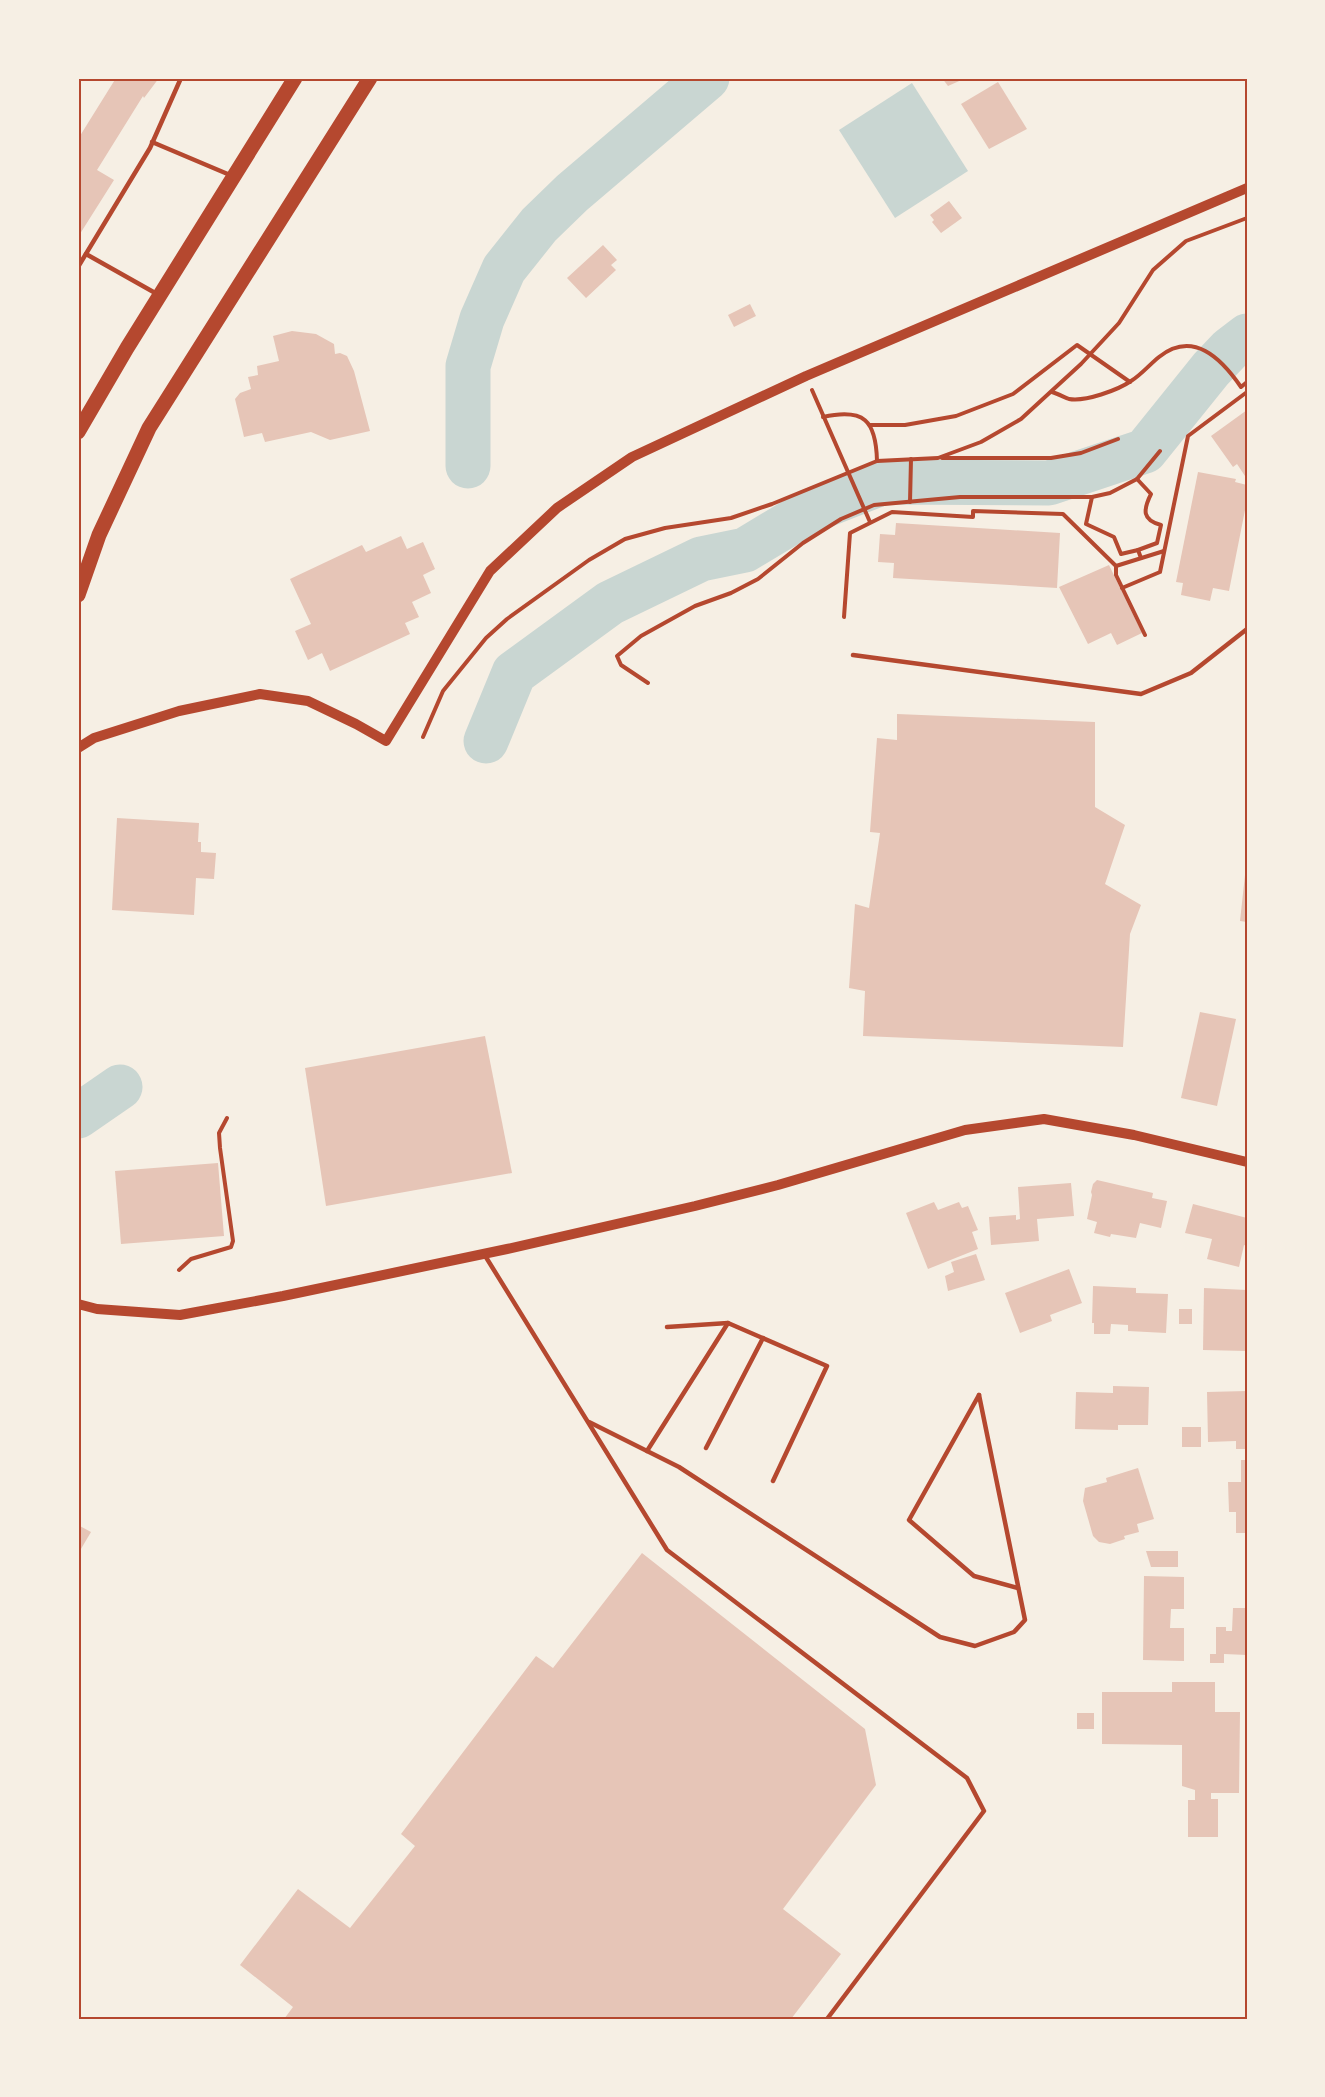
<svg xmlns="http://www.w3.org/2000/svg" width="1325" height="2097" font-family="'Archivo Narrow',sans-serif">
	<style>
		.water { fill: #c9d6d2 }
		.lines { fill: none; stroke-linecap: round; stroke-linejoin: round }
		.river { stroke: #c9d6d2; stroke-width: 45 }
		.building { fill: #e6c5b7 }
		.path { stroke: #b5482f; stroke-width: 4 }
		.service { stroke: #b5482f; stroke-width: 4.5 }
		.tertiary { stroke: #b5482f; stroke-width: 10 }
		.primary { stroke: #b5482f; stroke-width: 15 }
		.neatline { fill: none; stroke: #b5482f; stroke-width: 2 }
	</style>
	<rect width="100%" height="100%" fill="#f6efe4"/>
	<path class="water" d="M912,83L968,171L895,218L839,130Z"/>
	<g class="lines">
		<g class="river">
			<path d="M468,466V366L482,319L504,269L539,225L572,193L707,78"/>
			<path d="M486,741L514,673L610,603L701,559L745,550L810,511L884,482L1049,483L1145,451L1211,369L1230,349L1247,336"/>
			<path d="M78,1116L120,1087"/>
		</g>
	</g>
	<g class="building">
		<path d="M116,78H159L144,98L143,96L97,170L114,180L78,237V139Z"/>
		<path d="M942,78H966L948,86Z"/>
		<path d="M998,82L1027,129L989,149L961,104Z"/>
		<path d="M949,201L962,218L941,233L932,222L934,220L930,215Z"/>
		<path d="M603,245L617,260L611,265L616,270L586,298L567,278Z"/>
		<path d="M750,304L756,316L734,327L728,315Z"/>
		<path d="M292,331L316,334L334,344L335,354L340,353L347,356L354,371L370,431L330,440L311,432L265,442L262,433L244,437L235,399L240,393L251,389L248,377L258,375L257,366L279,361L273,336Z"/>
		<path d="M1247,410V475L1245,476L1237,464L1233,467L1211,436Z"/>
		<path d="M1198,472L1236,479L1235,482L1247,485V500L1229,591L1213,588L1210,601L1181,595L1183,583L1176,582Z"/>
		<path d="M896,523L1060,533L1057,588L893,578L894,563L878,562L880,534L895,535Z"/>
		<path d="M401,536L407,549L423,542L435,569L423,575L431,593L412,602L419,617L405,623L410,634L330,671L322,653L308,660L295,631L311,624L290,579L362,545L366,552Z"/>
		<path d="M1109,565L1142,633L1117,645L1111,633L1088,644L1059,587Z"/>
		<path d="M897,714L1095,722V807L1125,825L1105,884L1141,905L1130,934L1123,1047L863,1036L865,991L849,988L855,904L869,908L880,833L870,832L877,738L897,740Z"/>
		<path d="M117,818L199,823L198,842H201V852L216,853L214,879L196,878L194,915L112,910Z"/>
		<path d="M1245,875H1247V922L1240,921Z"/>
		<path d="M1200,1012L1236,1019L1217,1106L1181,1098Z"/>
		<path d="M485,1036L512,1173L326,1206L305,1068Z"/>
		<path d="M218,1163L224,1236L121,1244L115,1171Z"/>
		<path d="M1097,1180L1153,1193L1152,1198L1167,1201L1161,1228L1140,1223L1136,1238L1111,1234L1110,1237L1094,1233L1097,1222L1087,1219L1092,1195L1091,1192L1093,1184Z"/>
		<path d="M1071,1183L1074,1216L1037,1219L1039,1241L991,1245L989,1217L1016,1215V1220L1020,1219L1018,1187Z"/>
		<path d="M934,1202L938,1210L959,1202L962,1208L968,1206L978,1230L972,1232L978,1249L928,1269L906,1213Z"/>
		<path d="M1193,1204L1247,1218V1246L1244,1245L1239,1267L1207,1259L1212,1239L1185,1233Z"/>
		<path d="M976,1254L985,1280L948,1291L945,1276L954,1272L951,1262Z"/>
		<path d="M1069,1269L1082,1303L1050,1315L1052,1321L1020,1333L1005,1293Z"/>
		<path d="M1093,1286L1136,1288V1293L1168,1294L1166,1333L1128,1331V1325L1111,1324L1110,1334H1094V1323H1092Z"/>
		<path d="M1204,1288L1247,1290V1351L1203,1350Z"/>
		<rect x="1179" y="1309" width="13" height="15"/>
		<path d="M1113,1386L1149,1387L1148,1425H1118V1430L1075,1429L1076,1392L1113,1393Z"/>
		<path d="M1247,1391V1449H1236V1441L1208,1442L1207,1392Z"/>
		<rect x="1182" y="1427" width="19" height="20"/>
		<path d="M1241,1460H1247V1533H1236V1512H1229L1228,1482H1241Z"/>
		<path d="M1138,1468L1154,1519L1137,1524L1139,1532L1124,1536L1125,1539L1110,1544L1099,1542L1093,1536L1083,1501L1085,1488L1107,1482L1106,1478Z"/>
		<path d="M78,1525L91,1532L78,1554Z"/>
		<path d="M1146,1551H1178V1567H1151Z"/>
		<path d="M642,1553L865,1729L876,1785L783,1909L841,1954L791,2019H284L293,2007L240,1965L298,1889L350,1928L415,1846L401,1834L536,1656L553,1668Z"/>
		<path d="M1144,1576L1184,1577V1609H1171L1170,1628H1184V1661L1143,1660Z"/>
		<path d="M1233,1608H1247V1655L1224,1654V1663H1210V1654H1216V1627H1226V1631H1232Z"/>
		<path d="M1172,1682H1215V1712H1240L1239,1793H1211V1799H1218V1837H1188V1800H1195V1790L1182,1786V1745L1102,1744V1692H1172Z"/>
		<rect x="1077" y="1713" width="17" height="16"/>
	</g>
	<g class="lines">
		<g class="path">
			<path d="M812,390L870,522"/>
			<path d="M1052,392C1058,394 1064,397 1069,399C1085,402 1118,390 1131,381C1141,375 1149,365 1159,357C1193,330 1221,358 1241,387L1247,382"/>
			<path d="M823,417C864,408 876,420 877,461"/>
			<path d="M870,425H905L956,416L1013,394L1077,345L1130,382"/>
			<path d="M942,458H1051L1081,453L1118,439"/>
			<path d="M1137,479L1151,494C1143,510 1142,520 1161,525L1157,543L1138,550"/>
			<path d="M1092,497L1086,524L1114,537L1121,554L1138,550L1141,558"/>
			<path d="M910,502L911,459"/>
			<path d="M1116,566L1164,551"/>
			<path d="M1122,588L1160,572L1188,436L1247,392"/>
			<path d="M844,617L850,533L892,512L973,517V511L1063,514L1116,566V575L1145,635"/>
			<path d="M648,683L621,665L617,656L641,636L695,606L731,593L758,579L803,543L841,519L874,505L960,497H1092L1110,493L1137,479L1160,451"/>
			<path d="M423,737L443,691L486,638L507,619L589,560L625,539L665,528L731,518L772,504L877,461L938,458L981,442L1021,419L1081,364L1119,323L1153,270L1186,241L1247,218"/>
			<path d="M179,1270L191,1259L231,1247L233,1241L220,1148L219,1133L227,1118"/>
		</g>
		<g class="service">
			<path d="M152,142L230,175"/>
			<path d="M86,254L157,294"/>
			<path d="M78,267L150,148L181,78"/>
			<path d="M853,655L1141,694L1191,673L1247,629"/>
			<path d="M484,1254L667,1550L967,1778L984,1811L827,2019"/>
			<path d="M667,1327L728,1323L827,1366L773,1481"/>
			<path d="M979,1395L909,1520L974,1576L1018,1588"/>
			<path d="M589,1422L679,1467L940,1637L975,1646L1014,1632L1025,1620L979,1395"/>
			<path d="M706,1448L763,1338"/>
			<path d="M647,1451L728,1323"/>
		</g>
		<g class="tertiary">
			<path d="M78,748L94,738L179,711L260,694L308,701L356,724L386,741L490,571L557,508L632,457L806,376L1247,188"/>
			<path d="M78,1304L97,1309L180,1315L283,1296L507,1249L695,1206L778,1185L965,1130L1044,1119L1134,1135L1247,1162"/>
		</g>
		<g class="primary">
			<path d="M78,432L127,348L295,78"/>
			<path d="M78,595L99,535L149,428L370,78"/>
		</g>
	</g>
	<rect width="1325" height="2097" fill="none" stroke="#f6efe4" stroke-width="159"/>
	<rect x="80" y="80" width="1166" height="1938" class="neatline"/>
</svg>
